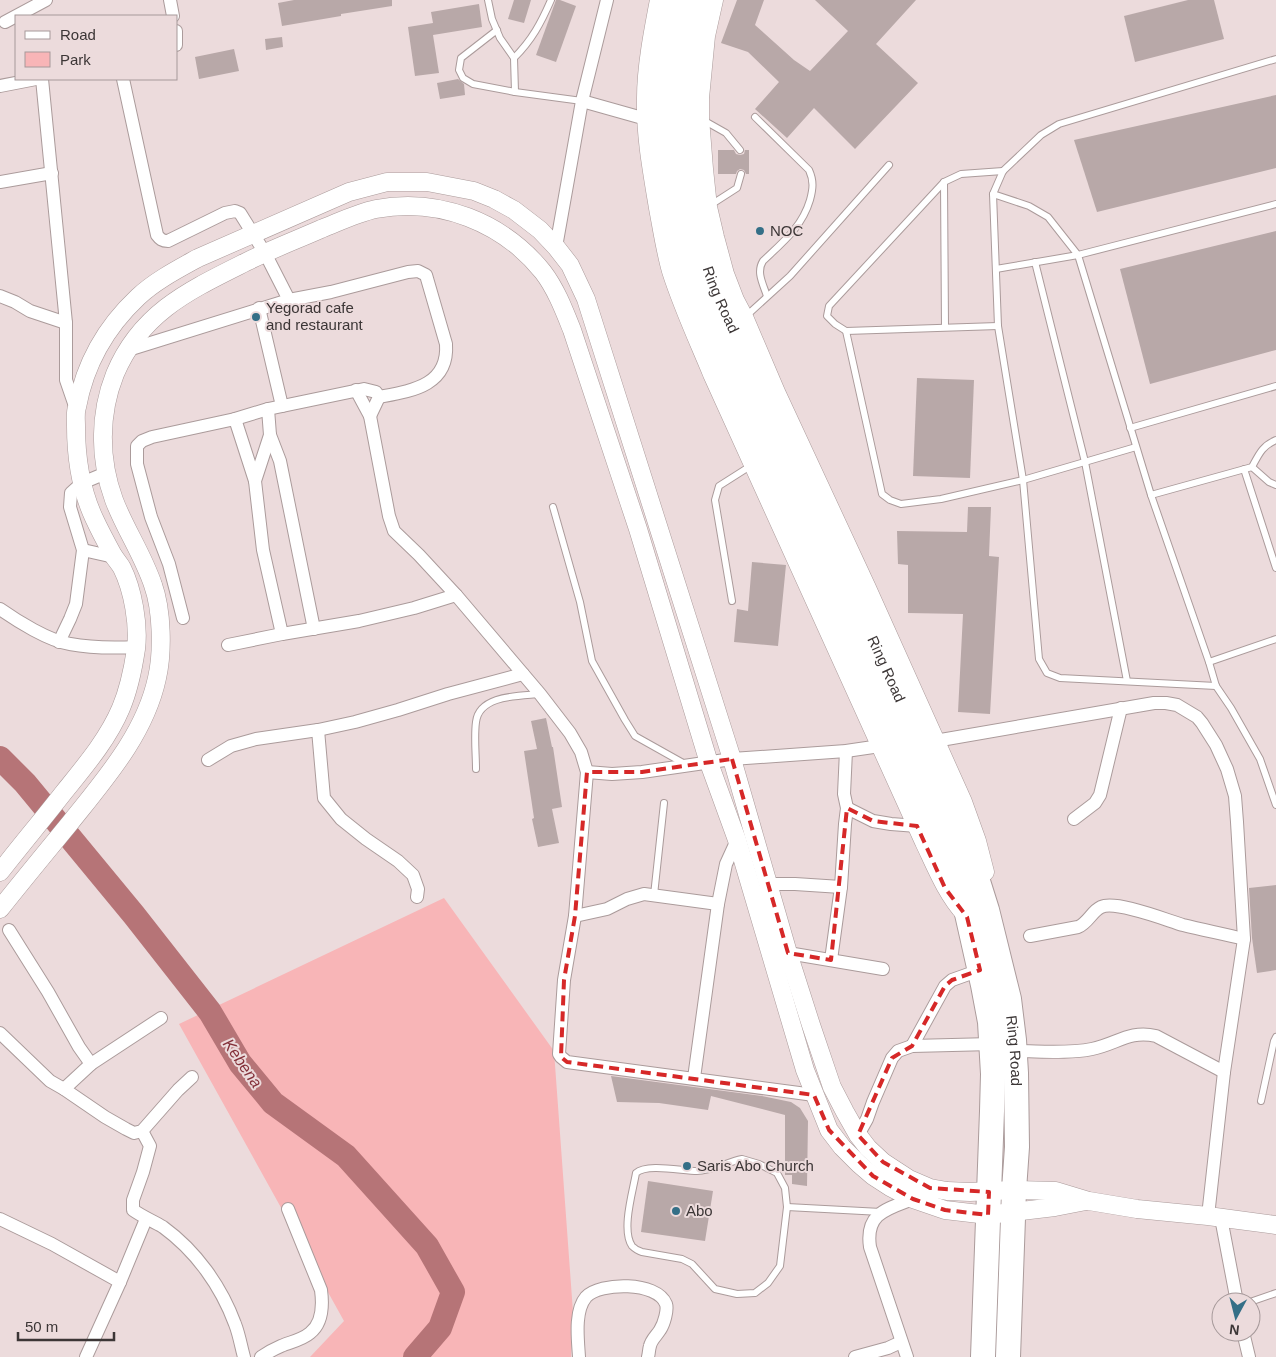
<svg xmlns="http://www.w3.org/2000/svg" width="1276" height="1357" font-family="Arial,sans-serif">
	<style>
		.green { fill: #f8b5b7 }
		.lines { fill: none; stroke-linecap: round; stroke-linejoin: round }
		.river { stroke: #b67477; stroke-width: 24 }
		.building { fill: #b8a8a8 }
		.lane-casing { stroke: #ab9b9b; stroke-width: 8 }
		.street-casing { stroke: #ab9b9b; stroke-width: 14 }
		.secondary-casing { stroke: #ab9b9b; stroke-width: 19 }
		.highway-casing { stroke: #ab9b9b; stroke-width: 26 }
		.lane { stroke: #fff; stroke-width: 6 }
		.street { stroke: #fff; stroke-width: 12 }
		.secondary { stroke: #fff; stroke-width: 18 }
		.highway { stroke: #fff; stroke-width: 24 }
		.marked { fill: none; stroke: #d62828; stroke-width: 4; stroke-dasharray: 10 6; stroke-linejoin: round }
		.poi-dot { fill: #346f87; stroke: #ecdbdc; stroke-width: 2 }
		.labels { text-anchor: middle; stroke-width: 4; stroke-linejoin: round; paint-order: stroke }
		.poi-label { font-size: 15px; fill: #3c3636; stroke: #ecdbdc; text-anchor: start }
		.street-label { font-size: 15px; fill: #3c3636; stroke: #ecdbdc }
		.water-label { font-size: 16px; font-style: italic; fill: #85323b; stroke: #ecdbdc }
	</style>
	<rect width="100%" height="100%" fill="#ecdbdc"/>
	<path class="green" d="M444,898L554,1051L573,1312L571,1357H310L344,1321L179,1024Z"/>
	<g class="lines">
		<path class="river" d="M0,758L25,783L134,915L210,1012L240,1063L273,1103L346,1156L427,1246L453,1292L440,1328L415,1357"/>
	</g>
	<g class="building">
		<path d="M294,0H392V6L341,14V16L282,26L278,3Z"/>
		<path d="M514,0H531L524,23L508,19Z"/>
		<path d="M556,0H560L576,6L556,62L536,55Z"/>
		<path d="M737,0H764L755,25L794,60L810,71L848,31L815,0H916L876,44L918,83L855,149L814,108L787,138L755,109L779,82L748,52L721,43Z"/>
		<path d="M1188,0H1214L1224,39L1135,62L1124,16Z"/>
		<path d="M479,4L482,27L433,35L439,73L415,76L408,27L433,23L431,12Z"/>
		<path d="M282,37L283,47L266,50L265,39Z"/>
		<path d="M234,49L239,71L199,79L195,57Z"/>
		<path d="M458,79L464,84L465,95L440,99L437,83Z"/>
		<path d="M1276,95V168L1097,212L1074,140Z"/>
		<path d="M718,150H734L736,154L740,155L744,154L745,150H749V174H746L744,170L740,169L737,171L736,174H718Z"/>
		<path d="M1276,231V350L1150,384L1120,269Z"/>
		<path d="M917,378L974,380L970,478L913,476Z"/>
		<path d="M968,507H991L989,556L999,557L990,714L958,712L963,614L908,613V565L898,564L897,531L967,532Z"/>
		<path d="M752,562L786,565L778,646L734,642L737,609L748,611Z"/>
		<path d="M546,718L552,747H553L562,807L552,809L559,843L538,847L532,819L534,818L524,751L537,749L531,721Z"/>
		<path d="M1276,885V970L1257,973L1252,938L1249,888Z"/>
		<path d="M611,1076L762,1096L791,1102L800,1108L808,1121L807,1186L792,1184V1175H785V1115L711,1096L708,1110L659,1103L617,1102Z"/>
		<path d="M648,1181L713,1191L705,1241L641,1232Z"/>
	</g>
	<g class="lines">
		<defs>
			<g id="lane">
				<path d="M488,0L492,19L500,38L514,58L515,92"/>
				<path d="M497,30L461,58L459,70L463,78L473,84L515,92L582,101"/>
				<path d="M514,58C532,40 541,23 551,0"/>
				<path d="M755,117L809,170C814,181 813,189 810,200C802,227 783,242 763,261C756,272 763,284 767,296"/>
				<path d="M703,120L726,133L740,150"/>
				<path d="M944,182L945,327"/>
				<path d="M993,194L1029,206L1048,217L1078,255L1151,495L1209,662L1216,686L1231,708L1260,759L1276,805"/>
				<path d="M709,206L737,188L741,174"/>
				<path d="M1035,262L1085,462L1127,681"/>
				<path d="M996,269L1078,255L1276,204"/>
				<path d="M745,317L790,276L889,165"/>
				<path d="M998,326L846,331L835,324L827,316L829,306L944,182L961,174L1003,171"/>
				<path d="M846,331L882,494L890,500L901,504L941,499L1023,480L1136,447"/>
				<path d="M1130,428L1276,386"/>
				<path d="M1252,467L1269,482L1276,485"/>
				<path d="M1244,469L1276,568"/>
				<path d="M1151,495L1252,467C1259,454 1262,446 1276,440"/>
				<path d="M553,507L580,602L592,661L625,720L635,736L685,764"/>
				<path d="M732,601L715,500L719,486L752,465"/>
				<path d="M1209,662L1276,639"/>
				<path d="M1216,686L1060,678L1047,673L1039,659L1023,480L998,326L993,194L1003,171L1041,135L1059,124L1276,59"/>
				<path d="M476,769C476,754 474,737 476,722C479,695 519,696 539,694"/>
				<path d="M654,895L664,803"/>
				<path d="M1261,1101L1274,1041L1276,1037"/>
				<path d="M742,1159L759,1164L777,1173L785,1188L787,1207L780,1266L768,1283L755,1293L737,1294L715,1289L692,1264L682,1259L642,1252C638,1251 635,1249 632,1246C621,1230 633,1191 636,1173C647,1163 682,1171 697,1171C712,1171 727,1162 742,1159Z"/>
				<path d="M787,1207L881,1212"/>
				<path d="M1250,1302L1276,1293"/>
			</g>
			<g id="street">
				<path d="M170,0L173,16"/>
				<path d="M5,22L46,0"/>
				<path d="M176,31V45"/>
				<path d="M42,79L66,323V380L76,409"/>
				<path d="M123,79L157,235C160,239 162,241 168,241L225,213L235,211L240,213L265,253L289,300L128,350"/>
				<path d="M0,86L36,79"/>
				<path d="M582,101L646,119"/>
				<path d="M0,182L52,173"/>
				<path d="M556,247L582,101L607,0"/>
				<path d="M0,296L15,302L30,311L66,323"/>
				<path d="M289,300L331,292L408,272L418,271L426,275L446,344C449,386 411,391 379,397"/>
				<path d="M259,308L282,406"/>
				<path d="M356,390L370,416L389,516L394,531L419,555L456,595L540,694L570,733L581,752L587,772L575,916L564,980L559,1054L561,1057L567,1062L814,1095"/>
				<path d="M235,419L268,409"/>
				<path d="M270,435L280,461L314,629"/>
				<path d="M83,550L114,557"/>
				<path d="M0,609C17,621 49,641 70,644C91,648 114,648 136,647"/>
				<path d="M183,618L169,564L151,517L137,464V446L142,441L152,437L235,419L255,481"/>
				<path d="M282,634L359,621L414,608L456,595"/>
				<path d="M59,642L70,619L76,604L83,550L70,507L71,493L82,483L106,473"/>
				<path d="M228,645L282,634L263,550L255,481L270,435L268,409L364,389L376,392L379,397L370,416"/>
				<path d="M318,730L324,798L341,819L366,839L398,861L413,875L418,889L417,897"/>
				<path d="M935,741L1154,703H1166L1177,705L1197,717L1202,723L1216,745L1227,769L1235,796L1237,822L1244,939L1224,1072L1208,1216"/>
				<path d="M208,760L231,746L256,739L318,730L355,722L398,710L448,694L523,674"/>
				<path d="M587,772L612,774L642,772L732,759L846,751L880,746"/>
				<path d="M847,808L873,821L891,824L917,826"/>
				<path d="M1074,819L1095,803L1100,795L1121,708"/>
				<path d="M768,884H795L841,887"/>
				<path d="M575,916L607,909L627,899L644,894L718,904"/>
				<path d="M9,930L48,992L79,1047L91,1064"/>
				<path d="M1030,936L1078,927C1088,923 1092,911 1101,907C1116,900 1166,920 1183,925C1203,930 1224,934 1244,939"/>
				<path d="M788,953L883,969"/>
				<path d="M831,960L841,887L845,824L847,808L844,794L846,751"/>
				<path d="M0,1033L50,1081L64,1089L105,1117L126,1129L134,1133L142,1131L178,1090L192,1077"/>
				<path d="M912,1046L945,986L952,980L980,970"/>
				<path d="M1015,1051C1040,1051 1067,1054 1092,1049C1117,1044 1129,1030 1156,1036L1224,1072"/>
				<path d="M694,1078L718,904L726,864L737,840"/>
				<path d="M64,1089L91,1064L161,1018"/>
				<path d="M142,1131L150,1146L143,1172L133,1200V1210C143,1217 153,1221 163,1227C196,1251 221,1286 235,1324C239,1334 241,1346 244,1357"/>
				<path d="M858,1135L867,1119L873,1102L892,1058L898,1051L912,1046L992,1044"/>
				<path d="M1221,1218L1237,1302"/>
				<path d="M0,1219L52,1244L120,1282"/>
				<path d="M1243,1332L1249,1357"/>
				<path d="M86,1357L120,1282L146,1219"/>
				<path d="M261,1357C267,1353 274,1349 281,1346C290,1342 302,1340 310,1333C323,1323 323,1305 321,1290L288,1209"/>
				<path d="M579,1357C578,1340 574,1311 586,1297C600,1282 657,1281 666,1304C668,1310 664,1324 660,1330C657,1335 651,1340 650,1346C649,1349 649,1353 648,1357"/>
				<path d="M855,1357L888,1348L901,1342"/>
				<path d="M907,1357L870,1247C865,1213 887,1209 913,1199"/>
			</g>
			<g id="secondary">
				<path d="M659,0C653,31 646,67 646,98C645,135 652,172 658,208C662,229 665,250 671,271C682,306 698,340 712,374L924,842C936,867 946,893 965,914"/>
				<path d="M714,0L706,36L700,98V118L704,169L708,207L715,237L725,274L735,300L744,317L776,392L867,588L963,802L977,841L985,872"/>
				<path d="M0,872C21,845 43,819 64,792C85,766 108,739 121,708C129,689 133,669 136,649C139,625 133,590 122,568C120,564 116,560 113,555C107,544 100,531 94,518C81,490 76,458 76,426C76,420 75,413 77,407C85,364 106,327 138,297C155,281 178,269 198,258L349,192L387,182H427L474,191L494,199L514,210L540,230L556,247L570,265L586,299L732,759L788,953L811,1025L832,1087L845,1112L858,1135L868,1148L883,1162L909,1179L930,1188L947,1191L970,1192L1014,1190L1056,1191L1089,1201L1137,1209L1208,1216L1276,1225"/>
				<path d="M0,909C23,880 47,851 70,823C105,779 145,734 157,678C163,652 162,610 153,585C143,555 125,529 114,500C99,459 99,414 115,374C141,312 190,290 246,262C270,250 296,240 321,229C339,222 357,213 376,209C439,197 503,222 543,272C556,289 564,310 572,330L638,529L709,763L737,840L805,1070L829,1130L842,1147L859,1164L873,1176L890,1187L913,1199L945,1210L988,1215L1055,1207L1086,1201"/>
			</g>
			<g id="highway">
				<path d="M677,0C654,90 663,196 691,283C695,294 700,305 704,315L936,825L951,861L963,896L983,985L990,1022L993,1074L992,1111L983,1357"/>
				<path id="s1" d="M696,0C671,91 681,190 711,278C721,305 735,332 747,359C768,407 790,455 812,504C859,609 907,715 955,821L976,875L987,910L1009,999L1014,1040L1016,1073L1017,1147L1014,1190L1008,1357"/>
			</g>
		</defs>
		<use href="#lane" class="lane-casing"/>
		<use href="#street" class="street-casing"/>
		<use href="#secondary" class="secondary-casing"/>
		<use href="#highway" class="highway-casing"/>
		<use href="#lane" class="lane"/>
		<use href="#street" class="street"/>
		<use href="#secondary" class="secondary"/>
		<use href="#highway" class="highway"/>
	</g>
	<path class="marked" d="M732,759L788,953L831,960L847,808L873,821L917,826L945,888L967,917L980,970L952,980L945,986L912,1046L892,1058L858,1135L883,1162L930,1188L989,1192L988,1215L945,1210L913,1199L873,1176L829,1130L814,1095L567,1062L561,1057L564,980L575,916L587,772H642Z"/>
	<g class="poi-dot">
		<circle cx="760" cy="231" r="5"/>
		<circle cx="256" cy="317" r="5"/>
		<circle cx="687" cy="1166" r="5"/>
		<circle cx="676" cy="1211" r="5"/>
	</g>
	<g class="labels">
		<g class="poi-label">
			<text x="770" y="236">NOC</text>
			<text x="266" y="313">Yegorad cafe<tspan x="266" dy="17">and restaurant</tspan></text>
			<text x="697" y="1171">Saris Abo Church</text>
			<text x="686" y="1216">Abo</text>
		</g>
		<g class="street-label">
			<text dy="5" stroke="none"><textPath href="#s1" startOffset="306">Ring Road</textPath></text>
			<text dy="5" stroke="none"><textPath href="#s1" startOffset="711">Ring Road</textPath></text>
			<text dy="5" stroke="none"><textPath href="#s1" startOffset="1116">Ring Road</textPath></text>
		</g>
		<g class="water-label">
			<text transform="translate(243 1063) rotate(55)" y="6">Kebena</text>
		</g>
	</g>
	<rect x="15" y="15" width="162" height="65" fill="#ecdbdc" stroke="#a6999a"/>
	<rect x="25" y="31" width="25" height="8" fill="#ffffff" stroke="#a6999a"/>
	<text x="60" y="40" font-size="15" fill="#3c3636">Road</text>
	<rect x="25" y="52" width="25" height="15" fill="#f8b5b7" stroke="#a6999a"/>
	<text x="60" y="65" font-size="15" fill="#3c3636">Park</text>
	<g transform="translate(1236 1317) rotate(187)"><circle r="24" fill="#ecdbdc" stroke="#a6999a"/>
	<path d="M0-4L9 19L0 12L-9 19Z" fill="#346f87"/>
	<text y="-8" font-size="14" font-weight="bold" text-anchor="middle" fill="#3c3636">N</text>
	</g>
	<path d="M18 1332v8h96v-8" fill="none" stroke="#3c3636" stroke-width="2.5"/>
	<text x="25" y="1332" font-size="15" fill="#3c3636" stroke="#ecdbdc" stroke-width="4" paint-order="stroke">50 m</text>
</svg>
